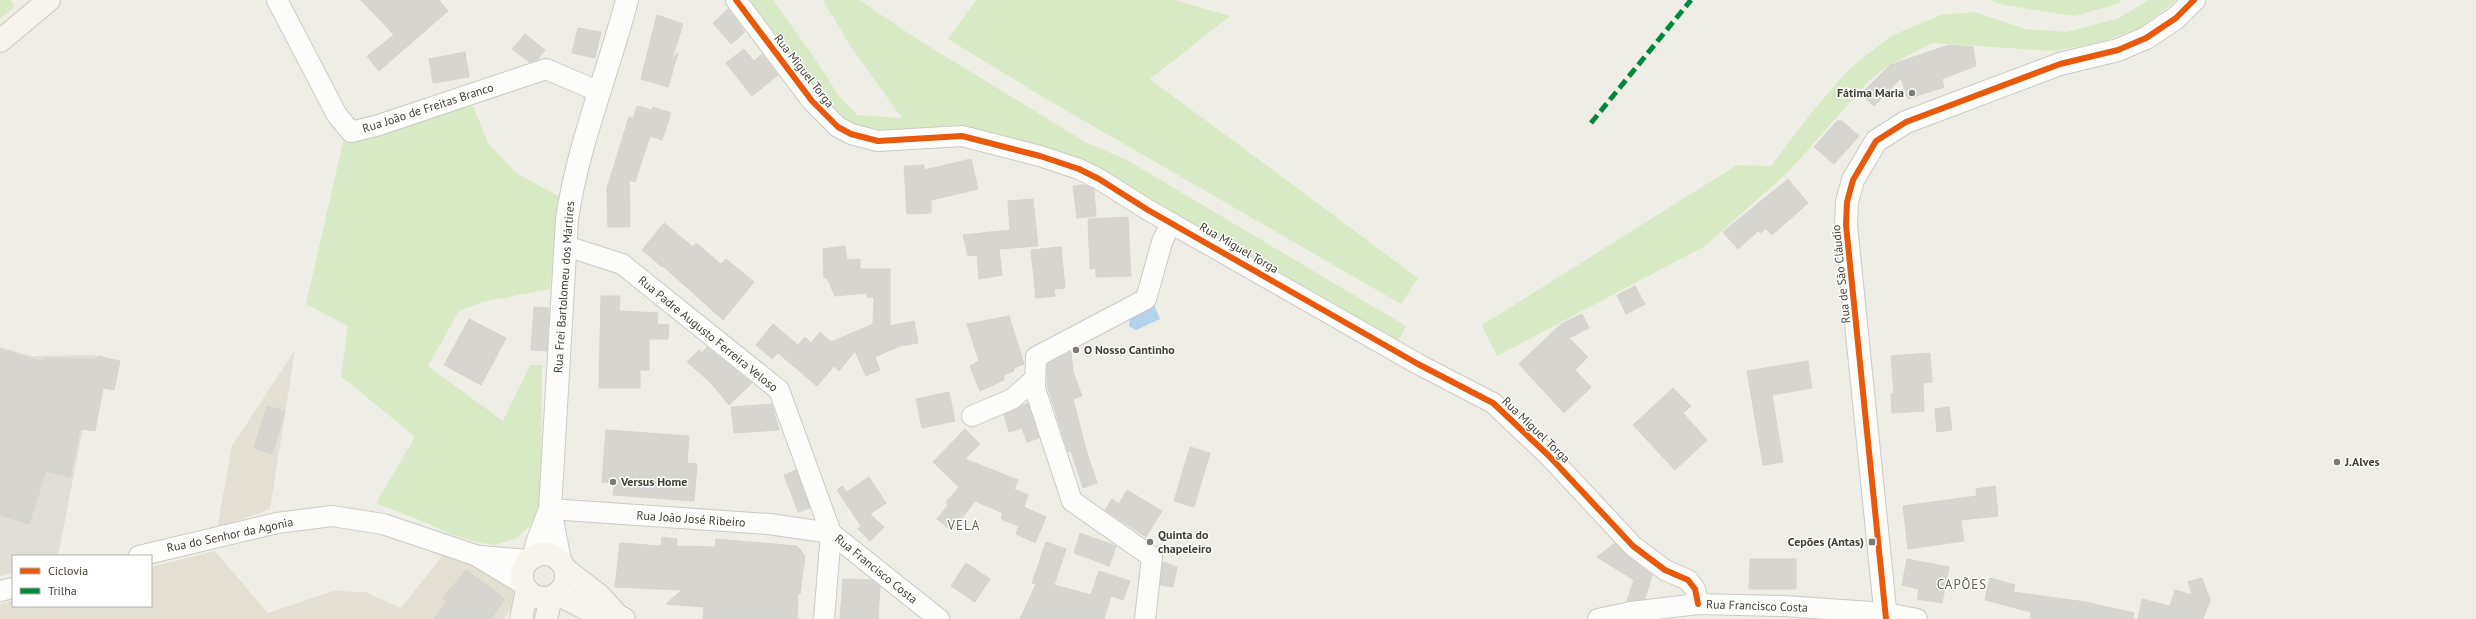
<svg xmlns="http://www.w3.org/2000/svg" width="2476" height="619" font-family="'PT Sans',sans-serif">
	<style>
		.residential { fill: #e3dfd3 }
		.industrial { fill: #e1ded7 }
		.green { fill: #d8eac5 }
		.water { fill: #b5d2ed }
		.building { fill: #d7d5cf; stroke: #d6d4cc }
		.lines { fill: none; stroke-linecap: round; stroke-linejoin: round }
		.minor-casing { stroke: #cccac4; stroke-width: 22 }
		.tertiary-casing { stroke: #cccac4; stroke-width: 24 }
		.secondary-casing { stroke: #cecabd; stroke-width: 24 }
		.minor { stroke: #fcfcfb; stroke-width: 20 }
		.tertiary { stroke: #fcfcfb; stroke-width: 22 }
		.secondary { stroke: #f6f4ec; stroke-width: 22 }
		.quiet { stroke: #00873e; stroke-width: 5; stroke-dasharray: 10 5; stroke-linecap: butt }
		.cycleway-casing { stroke: #fff; stroke-width: 8 }
		.cycleway { stroke: #e8590c; stroke-width: 6 }
		.poi-dot { fill: #7f7b72; stroke: #fff; stroke-width: 1.5 }
		.labels { text-anchor: middle; stroke-width: 3; stroke-linejoin: round; paint-order: stroke }
		.street-label { font-size: 12px; fill: #433e33; stroke: #fff }
		.poi-label { font-size: 12px; font-weight: bold; fill: #433e33; stroke: #fff; text-anchor: start }
		.neighbourhood-label { font-size: 13px; letter-spacing: 1px; fill: #665d4a; stroke: #fff }
	</style>
	<rect width="100%" height="100%" fill="#eeede6"/>
	<g class="residential">
		<path d="M295,350L270,509L217,529L232,446Z"/>
		<path d="M447,550L511,588L517,600L504,619H0V604L13,601V606H151V567L215,551L268,613L333,591L365,592L401,608Z"/>
	</g>
	<path class="industrial" d="M0,347L31,356L97,355L58,556H13V573L0,576Z"/>
	<g class="green">
		<path d="M0,0H11L15,6L0,19Z"/>
		<path d="M746,0H773L811,53L839,96L857,115L902,118L849,44L823,0H859L917,39L1087,143L1125,159L1406,326L1396,344L1063,155L879,136L838,120Z"/>
		<path d="M976,0H1175L1230,16L1150,79L1418,278L1401,304L1048,100L948,39Z"/>
		<path d="M1990,0H2122L2117,4L2075,16L2003,5Z"/>
		<path d="M2148,0H2176L2142,27L2105,41L2055,51L1932,43L1888,66L1870,80L1788,172L1705,246L1497,356L1482,325L1737,165L1771,166L1812,112L1849,69L1891,36L1941,15L1975,12L2025,29L2067,32L2119,18Z"/>
		<path d="M473,106L488,143L516,173L560,197L550,289L482,302L459,311L428,366L503,421L530,365H542L541,499L533,523L515,539L495,545L473,541L450,534L427,523L376,503L415,437L341,376L348,326L306,304L344,138Z"/>
	</g>
	<path class="water" d="M1154,305L1160,319L1136,330L1129,326L1130,316Z"/>
	<g class="building">
		<path d="M361,0H439L448,11L379,71L367,56L394,35Z"/>
		<path d="M728,9L745,32L731,44L713,23Z"/>
		<path d="M657,15L683,24L672,59L678,53L668,87L641,79Z"/>
		<path d="M578,28L601,32L595,58L572,53Z"/>
		<path d="M525,34L545,50L537,60L529,62L512,49Z"/>
		<path d="M1949,45L1973,47L1976,66L1942,79L1944,87L1908,99L1901,78L1874,106L1861,94L1890,65Z"/>
		<path d="M744,49L754,61L762,54L778,75L752,96L726,63Z"/>
		<path d="M465,52L469,77L433,83L429,59Z"/>
		<path d="M637,106L652,110L653,107L671,113L662,140L650,136L635,182L629,180L630,227H608L607,188L629,117L633,119Z"/>
		<path d="M1837,121H1842L1859,136L1834,164L1814,147Z"/>
		<path d="M971,159L978,189L931,200V213L907,214L904,166L924,165V170Z"/>
		<path d="M1788,179L1808,203L1772,235L1766,229L1760,233L1758,231L1738,249L1723,232Z"/>
		<path d="M1084,185L1094,189L1096,216L1077,218L1073,186Z"/>
		<path d="M1033,199L1038,246L999,249L1002,275L979,279L977,255L968,256L963,235L1010,230L1008,201Z"/>
		<path d="M1128,217L1131,276L1096,277V268L1090,269L1088,219Z"/>
		<path d="M664,223L693,247L696,243L721,264L726,259L754,282L723,320L663,266L662,267L642,250Z"/>
		<path d="M845,246L847,260L860,259V269H890V326L914,321L918,343L900,346L875,357L880,370L866,376L855,351L839,371L834,366L817,386L778,353L772,359L756,345L773,324L798,345L805,337L811,343L820,332L831,342L873,324L874,297H867V293L835,296L827,278H824L823,249Z"/>
		<path d="M1061,247L1065,288L1054,289L1055,296L1036,298L1031,250Z"/>
		<path d="M1635,286L1645,304L1626,314L1617,295Z"/>
		<path d="M601,296H620L619,311L658,313L657,324L669,325L668,339H649V370H640V388H599Z"/>
		<path d="M534,307L549,308L547,351L531,350Z"/>
		<path d="M1582,314L1589,328L1569,338L1588,357L1575,370L1591,387L1564,413L1519,364L1561,324Z"/>
		<path d="M1009,316L1024,364L1014,368V371L1004,375V380L980,391L970,366L979,361L967,324Z"/>
		<path d="M469,319L506,338L481,385L444,365Z"/>
		<path d="M707,347L752,383L729,405L711,383L687,362L699,350L702,353Z"/>
		<path d="M0,349L43,362L44,358L97,359L98,356L120,361L114,390L103,388L95,431L80,429L70,477L46,471L29,524L0,515Z"/>
		<path d="M1071,352L1073,372L1082,396L1073,399L1085,446L1097,483L1083,488L1071,451L1068,452L1047,385V364Z"/>
		<path d="M1930,353L1932,382L1923,383L1924,411L1892,413L1891,394H1894L1891,356Z"/>
		<path d="M1808,361L1812,388L1772,395L1783,462L1763,465L1747,371Z"/>
		<path d="M1673,388L1691,406L1683,413L1707,440L1675,470L1633,425Z"/>
		<path d="M949,392L955,421L922,428L916,399Z"/>
		<path d="M1028,403L1039,438L1027,442L1022,428L1009,432L1004,415Z"/>
		<path d="M772,404L779,430L734,433L731,407Z"/>
		<path d="M267,406L285,411L272,454L254,448Z"/>
		<path d="M1949,407L1952,430L1937,432L1935,409Z"/>
		<path d="M965,429L980,444L965,459L1018,480L1014,489L1028,495L1024,507L1046,517L1035,543L1016,534L1019,526L1001,519L1003,513L975,501L952,531L937,519L948,505L946,502L959,487L933,462Z"/>
		<path d="M606,430L689,436L687,463L697,464L694,501L613,495L615,483L602,482Z"/>
		<path d="M1190,447L1210,453L1194,507L1174,501Z"/>
		<path d="M796,470L810,508L798,512L784,475Z"/>
		<path d="M869,477L886,503L870,514L884,527L870,541L858,529L861,526L837,490L842,486L847,492Z"/>
		<path d="M1995,486L1998,516L1961,520L1964,541L1908,549L1903,506L1977,496L1976,489Z"/>
		<path d="M1127,490L1162,511L1146,537L1105,510L1112,499L1119,504Z"/>
		<path d="M1080,533L1116,546L1109,566L1074,553Z"/>
		<path d="M662,537L677,539L676,546L715,547L716,539L797,546L805,556L800,594L798,593L797,619H703L704,607L666,604L682,590L615,587L620,543L661,546Z"/>
		<path d="M1046,542L1066,549L1054,585L1091,595L1099,571L1130,581L1123,600L1111,596L1104,619H1020L1036,584L1032,583Z"/>
		<path d="M1615,543L1626,555L1652,575L1645,599L1627,601L1634,580L1597,557Z"/>
		<path d="M1750,559H1796V589H1749Z"/>
		<path d="M1907,559L1949,567L1942,603L1917,599L1919,589L1902,585Z"/>
		<path d="M1163,562L1177,567L1173,587L1160,585Z"/>
		<path d="M966,563L990,579L975,602L951,586Z"/>
		<path d="M466,570L505,599L491,619H434L447,601L443,598Z"/>
		<path d="M1990,578L2015,585L2013,592L2086,602L2134,613L2133,619H2030L2031,612L1985,600Z"/>
		<path d="M2202,578L2210,600L2203,619H2138L2142,599L2170,606L2175,590L2192,595L2188,582Z"/>
		<path d="M843,579L872,580L880,587L878,619H840Z"/>
	</g>
	<g class="lines">
		<defs>
			<g id="minor">
				<path d="M277,0L337,115L351,132L379,125L546,69L600,92"/>
				<path d="M736,0L812,101L838,127L851,134L878,141L962,136L1040,156L1079,169L1099,179L1148,210L1418,364L1493,403L1549,456L1633,546L1665,570L1688,580L1695,589L1698,604"/>
				<path d="M566,246L622,264L779,390L831,533L824,619"/>
				<path d="M972,416L1012,399L1035,379"/>
				<path d="M550,509L769,524L831,533"/>
				<path d="M831,533L939,619"/>
				<path d="M139,556L277,523L332,516L383,524L475,555L523,584"/>
				<path d="M481,556L529,560"/>
				<path d="M0,591L13,588"/>
				<path d="M1145,619L1152,557L1072,501L1035,389L1036,357L1146,299L1162,242L1171,223"/>
				<path d="M1598,619L1631,612L1698,604L1784,606L1886,613L1917,619"/>
			</g>
			<g id="tertiary">
				<path d="M534,557L537,543L550,509"/>
				<path d="M560,561L550,509L567,219C578,144 608,73 627,0"/>
				<path d="M1886,619L1846,225L1847,202L1853,180L1876,141L1906,122L2060,64L2118,50L2146,38L2176,18L2194,0"/>
			</g>
			<g id="secondary">
				<path d="M0,41L49,0"/>
				<circle cx="544" cy="576" r="22"/>
				<path d="M565,569L600,596L617,615L624,619"/>
				<path d="M557,594L598,615H617"/>
				<path d="M521,619L527,590"/>
				<path d="M546,619L551,598"/>
			</g>
		</defs>
		<use href="#minor" class="minor-casing"/>
		<use href="#tertiary" class="tertiary-casing"/>
		<use href="#secondary" class="secondary-casing"/>
		<use href="#minor" class="minor"/>
		<use href="#tertiary" class="tertiary"/>
		<use href="#secondary" class="secondary"/>
		<path class="quiet" d="M1591,123L1691,0"/>
		<defs>
			<g id="cycleway">
				<path d="M736,0L812,101L838,127L851,134L878,141L962,136L1040,156L1079,169L1099,179L1148,210L1418,364L1493,403L1549,456L1633,546L1665,570L1688,580L1695,589L1698,604"/>
				<path d="M1886,619L1846,225L1847,202L1853,180L1876,141L1906,122L2060,64L2118,50L2146,38L2176,18L2194,0"/>
			</g>
		</defs>
		<use href="#cycleway" class="cycleway-casing"/>
		<use href="#cycleway" class="cycleway"/>
	</g>
	<g class="poi-dot">
		<circle cx="1912" cy="93" r="4"/>
		<circle cx="1076" cy="350" r="4"/>
		<circle cx="2337" cy="462" r="4"/>
		<circle cx="613" cy="482" r="4"/>
		<circle cx="1150" cy="542" r="4"/>
		<rect x="1868" y="538" width="8" height="8" rx="2"/>
	</g>
	<g class="labels">
		<g class="street-label">
			<text transform="translate(804 71) rotate(52)" y="4">Rua Miguel Torga</text>
			<text transform="translate(428 108) rotate(-18)" y="4">Rua João de Freitas Branco</text>
			<text transform="translate(1239 248) rotate(30)" y="4">Rua Miguel Torga</text>
			<text transform="translate(1841 274) rotate(-96)" y="4">Rua de São Cláudio</text>
			<text transform="translate(564 287) rotate(-86)" y="4">Rua Frei Bartolomeu dos Mártires</text>
			<text transform="translate(708 334) rotate(39)" y="4">Rua Padre Augusto Ferreira Veloso</text>
			<text transform="translate(1536 430) rotate(44)" y="4">Rua Miguel Torga</text>
			<text transform="translate(691 519) rotate(4)" y="4">Rua João José Ribeiro</text>
			<text transform="translate(230 535) rotate(-12)" y="4">Rua do Senhor da Agonia</text>
			<text transform="translate(876 569) rotate(39)" y="4">Rua Francisco Costa</text>
			<text transform="translate(1757 606) rotate(2)" y="4">Rua Francisco Costa</text>
		</g>
		<g class="poi-label">
			<text x="1904" y="97" text-anchor="end">Fátima Maria</text>
			<text x="1084" y="354">O Nosso Cantinho</text>
			<text x="2345" y="466">J.Alves</text>
			<text x="621" y="486">Versus Home</text>
			<text x="1158" y="539">Quinta do<tspan x="1158" dy="14">chapeleiro</tspan></text>
			<text x="1864" y="546" text-anchor="end">Cepões (Antas)</text>
		</g>
		<g class="neighbourhood-label">
			<text x="964" y="530">VELA</text>
			<text x="1962" y="589">CAPÕES</text>
		</g>
	</g>
	<rect x="12" y="555" width="140" height="52" fill="#ffffff" stroke="#b4b2ad"/>
	<rect x="20" y="568" width="20" height="6" fill="#e8590c" stroke="#b4b2ad"/>
	<text x="48" y="575" font-size="12" fill="#433e33">Ciclovia</text>
	<rect x="20" y="588" width="20" height="6" fill="#00873e" stroke="#b4b2ad"/>
	<text x="48" y="595" font-size="12" fill="#433e33">Trilha</text>
</svg>
